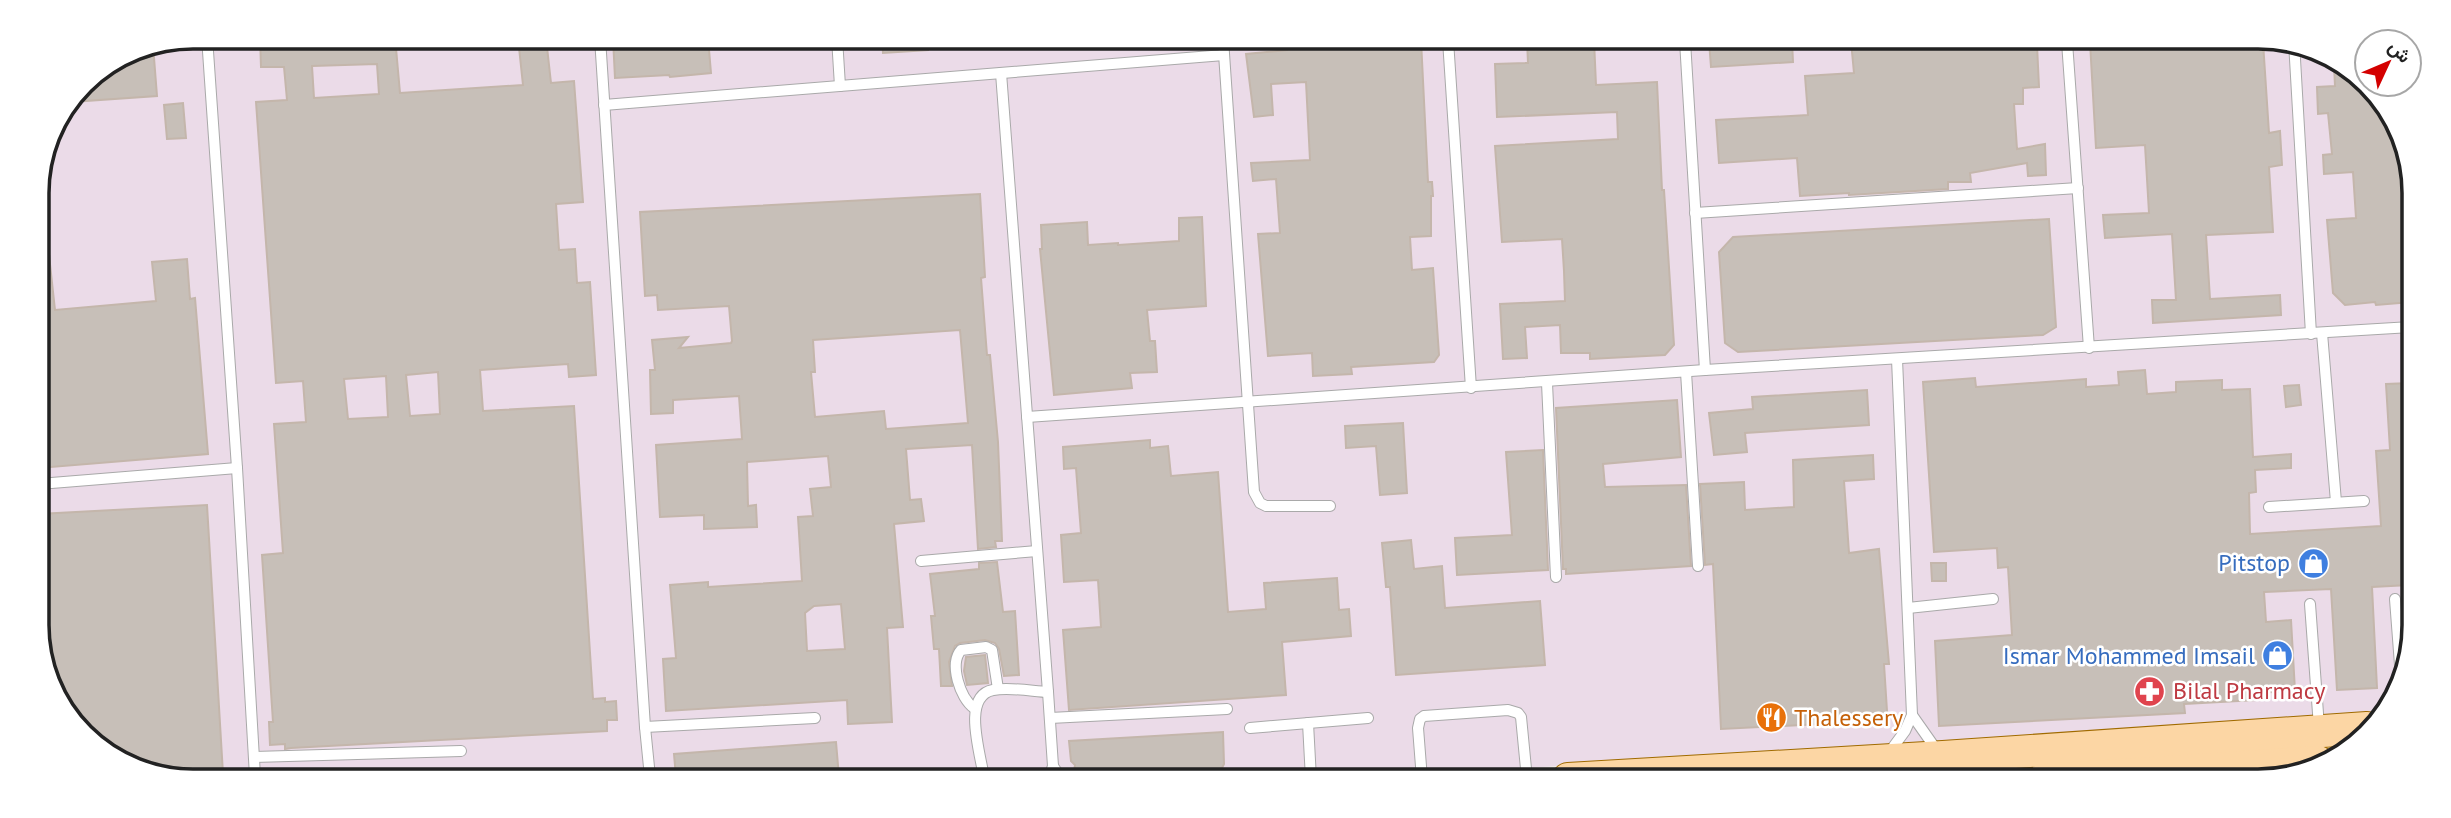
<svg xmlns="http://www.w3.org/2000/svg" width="2451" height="818" font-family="'PT Sans',Vazirmatn,sans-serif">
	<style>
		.industrial { fill: #ebdbe8 }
		.building { fill: #c7bfb8; stroke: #c4b6ab; stroke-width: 2; fill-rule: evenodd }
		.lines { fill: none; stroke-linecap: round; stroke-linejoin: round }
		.service-casing { stroke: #a9a9a9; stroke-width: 12 }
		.primary-casing { stroke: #a06b00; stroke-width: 34 }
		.service { stroke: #fff; stroke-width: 10 }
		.primary { stroke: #fcd6a4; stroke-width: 32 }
		.labels { text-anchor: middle; stroke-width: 5; stroke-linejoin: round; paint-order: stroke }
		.shop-label { font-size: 24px; fill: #366cbe; stroke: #fff; text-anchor: end }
		.health-label { font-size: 24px; fill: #be3a42; stroke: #fff; text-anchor: start }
		.food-label { font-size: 24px; fill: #c56008; stroke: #fff; text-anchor: start }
		.rim { fill: none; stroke: #222; stroke-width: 3.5 }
	</style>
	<rect width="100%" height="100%" fill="#f2efe9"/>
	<path class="industrial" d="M193,37L2299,42L2375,90L2411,163L2409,666L2378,712L1361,779L152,776L76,728L40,655L37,183L49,133L83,82L134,48Z"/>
	<g class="building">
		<path d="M260,37H395L400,93L523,85L518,38H546L551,83L574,81L583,202L556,204L559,250L575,249L577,283L590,282L596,375L569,377L568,364L480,370L483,411L574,406L593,699L605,698V702L616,701L617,720H607V731L291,748L285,749V744L270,745L269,722H273L262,555L283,553L274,424L306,422L303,381L276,383L256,102L287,100L284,67H261ZM377,64L379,94L314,98L312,66ZM438,372L440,414L410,416L406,375ZM386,376L388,417L348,419L344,379Z"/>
		<path d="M613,38H708L711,73L670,77L669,75L615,78Z"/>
		<path d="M882,39H928V50L883,53Z"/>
		<path d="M1287,40H1421L1428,182H1432L1433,196H1431V236L1410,237L1412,270L1433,268L1439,355L1434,362L1351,367L1352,374L1313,376L1312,353L1268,356L1258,234L1280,233L1276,179L1253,181L1251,163L1310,160L1306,82L1271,84L1273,115L1254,117L1246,54L1287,50Z"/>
		<path d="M1527,40H1594L1596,85L1657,82L1662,190H1664L1674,345L1665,355L1590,359V353H1561L1560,325L1525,327L1527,358L1503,359L1500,304L1565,301L1564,271L1562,239L1502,242L1495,146L1618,139L1617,112L1497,117L1495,64L1528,63Z"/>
		<path d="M1709,41H1792L1793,62L1711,67Z"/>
		<path d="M1851,41H2021V46L2037,45L2039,87L2023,88V104H2014L2017,149L2045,144L2046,175L2028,176L2027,163L1970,173L1971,182H1948V189L1849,195V193L1800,196L1797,158L1719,163L1716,120L1808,115L1805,76L1854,73Z"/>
		<path d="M2090,42H2210V45L2263,42L2269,133L2280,131L2282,165L2269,167L2273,232L2206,235L2210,299L2280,295L2281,315L2153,323L2152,300H2176L2172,234L2105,238L2103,215L2149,213L2145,145L2096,148Z"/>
		<path d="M153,45L157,96L70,102L83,82L134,48Z"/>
		<path d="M2334,64L2375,90L2398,136L2399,154L2408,155L2410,195H2404L2411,302L2376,305L2375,302L2345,305L2333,293L2327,220L2356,218L2353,172L2324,174L2323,155L2332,154L2328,113L2318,114L2317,87L2335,86Z"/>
		<path d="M183,103L186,138L167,139L164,105Z"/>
		<path d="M980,194L985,277L981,278L987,355H990L998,442L1002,541H995L996,547L978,549L972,445L906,449L910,500L921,499L924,521L894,524L903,627L887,628L892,722L848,724L847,700L666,711L663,659L676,658L670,585L708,582V587L802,581L798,517L813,516L810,489L831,487L828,456L747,462L748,506L756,505L757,527L704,529V515L660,517L656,445L742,439L739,396L673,400V413L651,414L650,370H655L652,340L688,337L679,348L731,343L732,341L729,306L658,310L657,295L645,296L640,212ZM960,330L968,423L886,429L884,411L815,417L811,372H815L813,340ZM841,604L845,649L807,651L805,613L814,606Z"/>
		<path d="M1202,217L1206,306L1147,310L1150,341H1155L1157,372L1130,373L1132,388L1054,395L1040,249H1042L1041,225L1087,222L1088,245L1118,243V245L1179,241V218Z"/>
		<path d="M2049,219L2056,327L2043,335L1738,352L1725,343L1719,252L1733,237Z"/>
		<path d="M48,246L55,310L156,301L152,262L187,259L190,299L195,298L208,454L39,468L37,247Z"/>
		<path d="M2145,370L2147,394L2176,392V382L2222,380V390L2250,389L2253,457L2291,454V468L2255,470L2256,492L2249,493L2250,534L2381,526L2376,451L2390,450L2386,384L2410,383L2409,585L2372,587L2377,688L2337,690L2331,589L2264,592L2266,622L2291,620L2295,691L2256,693V700L2184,704L2185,713L1939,726L1935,641L2012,635L2008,567L1998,568L1997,548L1934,552L1923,382L1975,378L1976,387L2086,379V387L2119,385L2118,372Z"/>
		<path d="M2299,385L2301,405L2286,407L2284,386Z"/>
		<path d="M1867,390L1869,425L1745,433L1747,452L1714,455L1709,413L1753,409L1752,397Z"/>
		<path d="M1677,400L1681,457L1603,464L1605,487L1686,485L1691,566L1566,574V569H1563L1556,408Z"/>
		<path d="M1403,423L1407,493L1380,495L1376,446L1346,448L1345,426Z"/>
		<path d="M1150,440V448L1168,446L1171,476L1218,472L1228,612L1266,609L1264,583L1337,578L1339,610L1349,609L1351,636L1282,642L1286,695L1069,710L1063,630L1101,627L1098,580L1064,582L1061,535L1081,533L1076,468L1064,469L1063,447Z"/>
		<path d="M1543,450L1548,570L1457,575L1455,538L1512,535L1506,452Z"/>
		<path d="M1873,455L1874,479L1844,481L1849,553L1879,549L1889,664H1884L1887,711L1880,721L1721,729L1713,564L1705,565L1700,484L1744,482L1745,510L1794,507L1793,460Z"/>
		<path d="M207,505L223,774L152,776L76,728L40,655L39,514Z"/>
		<path d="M1411,540L1414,569L1442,566L1445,608L1540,601L1545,665L1396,675L1390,587H1386L1382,543Z"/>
		<path d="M997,562L1003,612L1015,611L1019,675L1004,676L999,649L995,643L985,640L960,643L955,646L949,662L952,686H941L939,649H934L931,616H935L930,574L979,569V563Z"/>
		<path d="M1931,563H1946V581H1932Z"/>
		<path d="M985,655L988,683L967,685L964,671L966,657Z"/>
		<path d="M1223,732L1224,764L1221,770L1215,773L1205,771L1201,775L1161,778H1073L1075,765L1071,761L1069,741Z"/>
		<path d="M836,742L839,777H676L674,754Z"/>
	</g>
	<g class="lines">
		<defs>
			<g id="service">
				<path d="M207,37L237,468L255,776"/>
				<path d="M600,38L645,727L650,777"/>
				<path d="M837,38L840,86"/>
				<path d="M1223,39L1254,492L1260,503L1266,506H1330"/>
				<path d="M1448,40L1471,388"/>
				<path d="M1685,41L1705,370"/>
				<path d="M2067,42L2089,348"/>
				<path d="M2294,42L2311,334"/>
				<path d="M1001,73L1048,692L1053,766L1049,778"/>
				<path d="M604,105L1224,55"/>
				<path d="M1695,213L2078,188"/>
				<path d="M2322,333L2336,502"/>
				<path d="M1686,372L1698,566"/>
				<path d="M1547,383L1556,577"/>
				<path d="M1027,417L1705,370L2411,327"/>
				<path d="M39,484L237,468"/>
				<path d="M2269,507L2364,501"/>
				<path d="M921,561L1037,551"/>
				<path d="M2395,599L2401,678"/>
				<path d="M2310,604L2319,727"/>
				<path d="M1908,608L1993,599"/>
				<path d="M974,708C960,698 949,664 961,650L986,647L992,650L998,689"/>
				<path d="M1912,715L1938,752"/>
				<path d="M1050,718L1227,709"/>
				<path d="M1308,723L1311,779"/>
				<path d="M645,727L815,718"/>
				<path d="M1250,728L1368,718"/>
				<path d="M1888,754L1905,731L1912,715L1897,359"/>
				<path d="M254,757L461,751"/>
				<path d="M1053,766L1061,778"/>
				<path d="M984,778C981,755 961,696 993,690C1010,687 1031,691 1048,692"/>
				<path d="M1422,779L1418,728L1420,719L1424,716L1508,710L1518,713L1521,717L1527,779"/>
			</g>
			<g id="primary">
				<path d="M1568,779L1943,757L2367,728"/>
				<path d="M2043,780L2318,762"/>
			</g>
		</defs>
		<use href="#service" class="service-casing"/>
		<use href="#primary" class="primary-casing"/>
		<use href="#service" class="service"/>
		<use href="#primary" class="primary"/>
	</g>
	<defs>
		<symbol id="shop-disc" viewBox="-11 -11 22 22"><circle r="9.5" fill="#3f7fe0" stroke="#fff"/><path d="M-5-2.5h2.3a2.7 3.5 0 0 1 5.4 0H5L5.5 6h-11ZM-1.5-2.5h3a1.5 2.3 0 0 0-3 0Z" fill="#fff"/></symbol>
		<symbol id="pharmacy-disc" viewBox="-11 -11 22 22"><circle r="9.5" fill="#e0444e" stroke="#fff"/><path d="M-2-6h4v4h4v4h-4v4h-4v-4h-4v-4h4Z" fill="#fff"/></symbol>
		<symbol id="restaurant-disc" viewBox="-11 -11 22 22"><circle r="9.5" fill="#e8710a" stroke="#fff"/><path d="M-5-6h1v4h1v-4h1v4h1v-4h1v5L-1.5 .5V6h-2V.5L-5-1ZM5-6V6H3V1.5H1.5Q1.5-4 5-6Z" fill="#fff"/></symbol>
	</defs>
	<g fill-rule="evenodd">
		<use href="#shop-disc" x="2296" y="546" width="35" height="35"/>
		<use href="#shop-disc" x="2260" y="638" width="35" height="35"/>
		<use href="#pharmacy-disc" x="2132" y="674" width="35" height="35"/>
		<use href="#restaurant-disc" x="1754" y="700" width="35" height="35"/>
	</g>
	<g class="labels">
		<g class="shop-label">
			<text x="2290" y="571">Pitstop</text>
			<text x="2255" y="664">Ismar Mohammed Imsail</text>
		</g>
		<g class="health-label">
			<text x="2173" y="699">Bilal Pharmacy</text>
		</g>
		<g class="food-label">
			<text x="1794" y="726">Thalessery</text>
		</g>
	</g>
	<path d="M0 0H2451V818H0ZM193 49H2258A144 144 0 0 1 2402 193V625A144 144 0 0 1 2258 769H193A144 144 0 0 1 49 625V193A144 144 0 0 1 193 49Z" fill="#fff" fill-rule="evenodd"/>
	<path class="rim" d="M193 49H2258A144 144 0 0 1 2402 193V625A144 144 0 0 1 2258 769H193A144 144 0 0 1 49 625V193A144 144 0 0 1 193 49Z"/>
	<g transform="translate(2388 63) rotate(46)"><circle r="33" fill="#ffffff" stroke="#a7a7a7" stroke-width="2"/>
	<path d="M0-5L12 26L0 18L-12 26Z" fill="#d40000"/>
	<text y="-10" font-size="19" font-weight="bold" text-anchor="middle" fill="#222222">ش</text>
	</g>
</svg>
